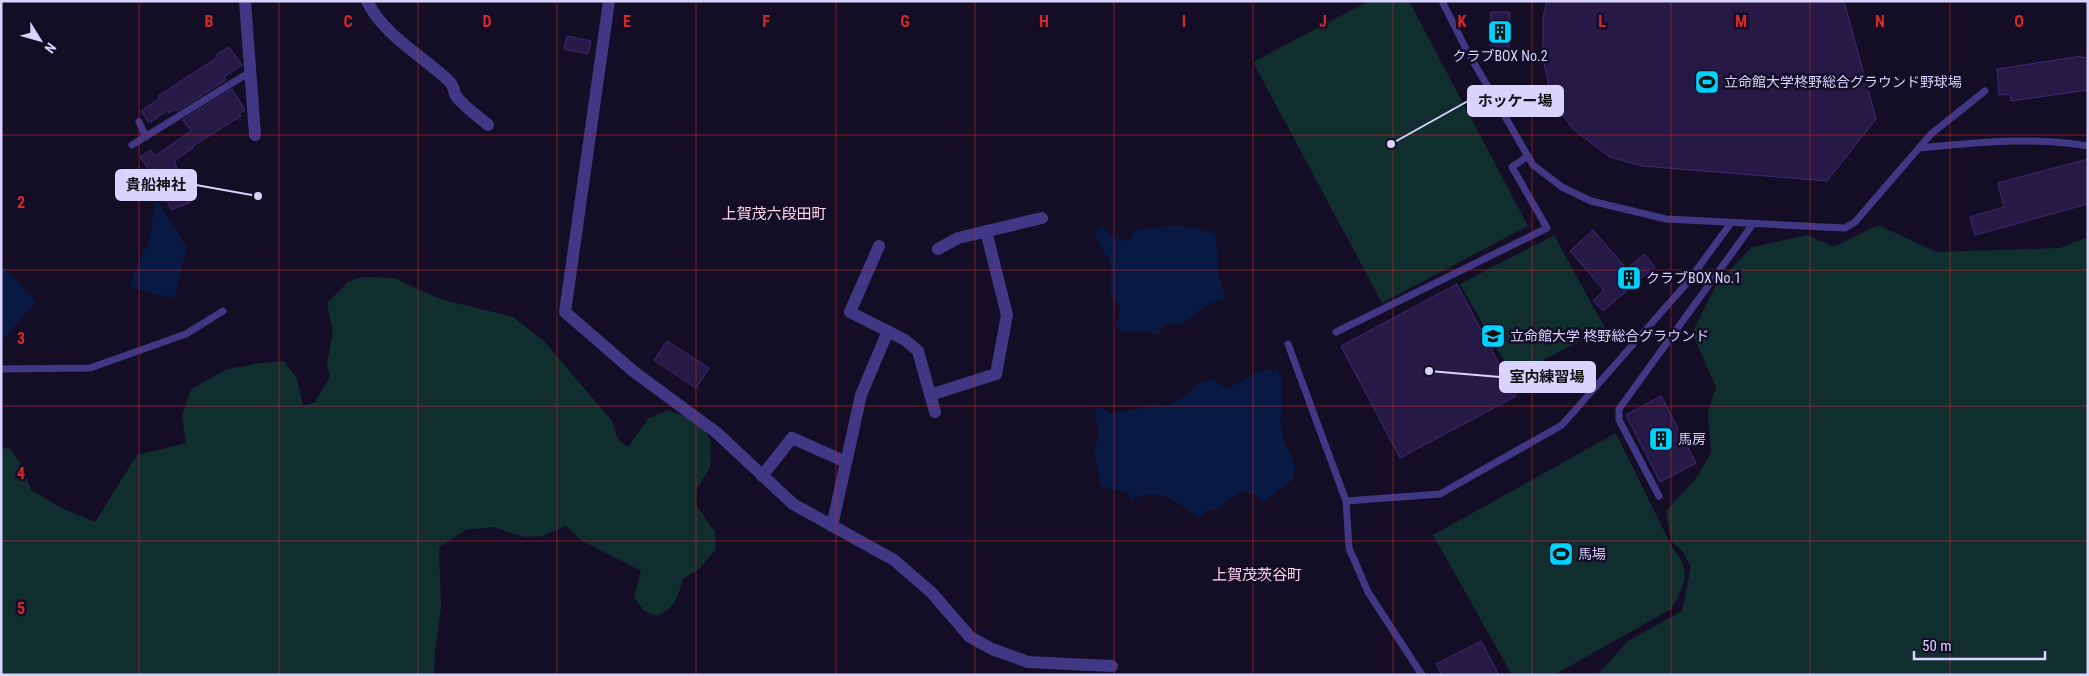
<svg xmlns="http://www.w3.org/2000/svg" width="2089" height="676" font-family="'Roboto Condensed','Noto Sans JP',sans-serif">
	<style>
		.green { fill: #112e2f }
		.water { fill: #081a44 }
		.building { fill: #261946; stroke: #3e2a73 }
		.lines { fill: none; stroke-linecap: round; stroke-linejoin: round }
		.lane { stroke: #403785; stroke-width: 7 }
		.street { stroke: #403785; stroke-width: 12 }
		.grid { fill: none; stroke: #d62828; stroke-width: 1; stroke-opacity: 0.55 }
		.labels { text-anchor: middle; stroke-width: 5; stroke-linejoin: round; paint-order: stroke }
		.poi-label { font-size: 14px; fill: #dad2ff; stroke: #130e25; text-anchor: start }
		.neighbourhood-label { font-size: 15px; fill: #ffd4ec; stroke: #130e25 }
		.grid-label { font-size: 16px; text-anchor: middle; font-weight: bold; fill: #d62828; stroke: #130e25; stroke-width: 5; stroke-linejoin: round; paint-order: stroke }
		.leader { fill: none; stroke: #dad2ff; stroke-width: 2 }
		.callout-dot { fill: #dad2ff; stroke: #130e25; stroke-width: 2 }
		.callout { fill: #dad2ff; stroke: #dad2ff; stroke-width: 2 }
		.callout-label { font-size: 15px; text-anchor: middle; font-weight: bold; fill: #111 }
	</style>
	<rect width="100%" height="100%" fill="#130e25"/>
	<g class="green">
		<path d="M1369,1H1409L1528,226L1382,303L1253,62Z"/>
		<path d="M1878,225L1937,252L2060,248L2088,237V675H1597L1628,641L1682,611L1691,567L1683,552L1671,541L1666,511L1697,477L1711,452L1708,412L1716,387L1692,333L1716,285L1752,247L1807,235L1834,247Z"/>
		<path d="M1554,235L1605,328L1513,376L1460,284Z"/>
		<path d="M361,277L394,278L440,299L513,317L544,341L612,421C615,432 617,441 628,447L649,418L669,410L691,419L706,431L711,443L710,468L697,488L696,505L715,532L716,549L700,568L683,579C677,599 676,607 657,616L644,611L634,597L641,571L581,540L566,526L543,536L524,537L493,527L466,530L439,547L441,608L435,651L434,675H1V447L11,449L22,466L31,490L64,509L95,522L137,455L186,443L182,416L191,389L228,369L261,363L283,361L297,378L303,406L314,403L330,377L327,363L333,333L327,303L348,282Z"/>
		<path d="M1616,433L1672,547C1691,571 1687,583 1671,609L1554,675H1512L1433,535Z"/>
	</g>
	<g class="water">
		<path d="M156,199L187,247L174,298L130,288L134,272L149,242Z"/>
		<path d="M1102,226L1109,234L1128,241L1134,230C1161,226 1191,223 1215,235C1218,247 1217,259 1218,272C1219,282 1225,287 1225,299C1220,301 1214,302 1210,304C1195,310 1188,328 1168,324L1159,329L1161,334H1153L1146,331L1122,332L1115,323L1119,317L1120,305C1100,287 1116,283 1110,262C1109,257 1104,253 1102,249C1099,244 1097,239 1095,234Z"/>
		<path d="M1,264L36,302L1,341Z"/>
		<path d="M1278,370C1288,393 1277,411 1282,435C1285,449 1301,462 1293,478C1291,483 1269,497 1263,502L1255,494L1240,492L1217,509L1205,511L1199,517C1177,503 1159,485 1132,500L1128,494L1101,486L1094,451L1098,436L1095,405L1111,413L1131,411L1152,404L1167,406L1185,396L1198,383L1212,379L1227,389L1259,371Z"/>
	</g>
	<g class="building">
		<path d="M1547,1H1844L1876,119L1827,181L1642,166L1610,157L1574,130L1553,103L1543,60V17Z"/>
		<path d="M1491,12H1510L1509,52L1490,51Z"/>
		<path d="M567,36L591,41L588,54L564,49Z"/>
		<path d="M229,47L242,65L224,77L226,80L177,111L176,109L169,113L168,110L149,123L141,111L160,98L158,96L218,57L216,55Z"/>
		<path d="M2082,56V58L2088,57V90L2011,101L2010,94L1999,95L1997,69Z"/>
		<path d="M232,89L245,110L239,114L241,116L193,146L194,147L174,161L191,202L171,210L154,168L150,171L140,157L151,150L155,156L191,131L183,120Z"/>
		<path d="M2088,159V204L1975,235L1970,217L2004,207L1998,183Z"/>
		<path d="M1593,230L1627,269L1644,254L1655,267L1603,311L1593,301L1603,291V289L1570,251Z"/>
		<path d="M1457,284L1516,396L1400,458L1341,346Z"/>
		<path d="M667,341L709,368L696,388L654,360Z"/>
		<path d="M1661,396L1696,463L1660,482L1626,415Z"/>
		<path d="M1481,641L1499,675H1442L1436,664Z"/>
	</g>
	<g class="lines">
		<g class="lane">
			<path d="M1442,1L1466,49L1533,165L1562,187L1591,201L1666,219L1845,228L1855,222L1931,134L1985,91"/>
			<path d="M139,122L146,137"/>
			<path d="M132,145L250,72"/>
			<path d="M1919,148C1976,143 2031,136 2088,146"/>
			<path d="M1336,332L1547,228L1512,167L1528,156"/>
			<path d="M1288,344L1346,501L1349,548L1368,592L1422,675"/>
			<path d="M1,369L90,368L186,334L223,311"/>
			<path d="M1659,496L1619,420V409L1753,224"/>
			<path d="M1346,501L1440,494L1562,425L1687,283L1731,223"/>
		</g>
		<g class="street">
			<path d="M245,1L255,135"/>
			<path d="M367,1C383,35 423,56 450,82C454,86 453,91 456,96C464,107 478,116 488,125"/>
			<path d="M609,1L565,312L633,371L717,433L793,504L894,560L932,593L970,637L992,649L1028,662L1112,666"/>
			<path d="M879,246L850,312L905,340L918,351L935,412"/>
			<path d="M938,249L958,238L1042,218"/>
			<path d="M930,395L996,374L1007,315L986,231"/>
			<path d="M762,476L792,438L846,462"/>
			<path d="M832,526L861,395L888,331"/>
		</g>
	</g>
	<path class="grid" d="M139,1V675M279,1V675M418,1V675M557,1V675M696,1V675M836,1V675M975,1V675M1114,1V675M1253,1V675M1393,1V675M1532,1V675M1671,1V675M1810,1V675M1950,1V675M1,135H2088M1,270H2088M1,406H2088M1,541H2088"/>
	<defs>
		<symbol id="building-square" viewBox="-11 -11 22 22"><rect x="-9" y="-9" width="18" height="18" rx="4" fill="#00d1fd" stroke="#130e25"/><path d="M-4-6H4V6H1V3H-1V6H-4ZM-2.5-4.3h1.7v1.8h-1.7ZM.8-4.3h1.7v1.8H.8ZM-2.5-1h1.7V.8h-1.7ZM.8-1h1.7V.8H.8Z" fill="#111"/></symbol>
		<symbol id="stadium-square" viewBox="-11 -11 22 22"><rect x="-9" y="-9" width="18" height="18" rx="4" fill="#00d1fd" stroke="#130e25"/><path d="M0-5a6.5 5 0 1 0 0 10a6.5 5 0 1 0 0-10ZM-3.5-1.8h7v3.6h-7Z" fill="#111"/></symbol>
		<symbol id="university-square" viewBox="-11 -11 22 22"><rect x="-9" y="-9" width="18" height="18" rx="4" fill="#00d1fd" stroke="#130e25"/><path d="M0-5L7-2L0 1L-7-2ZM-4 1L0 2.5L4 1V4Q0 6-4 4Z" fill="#111"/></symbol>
	</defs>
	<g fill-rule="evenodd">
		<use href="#building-square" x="1486" y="18" width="28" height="28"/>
		<use href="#stadium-square" x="1693" y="68" width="28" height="28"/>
		<use href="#building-square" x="1615" y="264" width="28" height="28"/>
		<use href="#university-square" x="1479" y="322" width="28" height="28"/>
		<use href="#building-square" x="1647" y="425" width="28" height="28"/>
		<use href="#stadium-square" x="1547" y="540" width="28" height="28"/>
	</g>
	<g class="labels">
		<g class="poi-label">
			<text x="1500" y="61" text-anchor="middle">クラブBOX No.2</text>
			<text x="1724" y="87">立命館大学柊野総合グラウンド野球場</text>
			<text x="1646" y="283">クラブBOX No.1</text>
			<text x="1510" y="341">立命館大学 柊野総合グラウンド</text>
			<text x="1678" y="444">馬房</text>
			<text x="1578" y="559">馬場</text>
		</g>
		<g class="neighbourhood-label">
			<text x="774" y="219">上賀茂六段田町</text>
			<text x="1257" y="580">上賀茂茨谷町</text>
		</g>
	</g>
	<g class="grid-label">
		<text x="209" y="27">B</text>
		<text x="348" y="27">C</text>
		<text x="487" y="27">D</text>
		<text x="627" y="27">E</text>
		<text x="766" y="27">F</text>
		<text x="905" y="27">G</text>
		<text x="1044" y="27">H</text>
		<text x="1184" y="27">I</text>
		<text x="1323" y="27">J</text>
		<text x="1462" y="27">K</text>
		<text x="1602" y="27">L</text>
		<text x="1741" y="27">M</text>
		<text x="1880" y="27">N</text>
		<text x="2019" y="27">O</text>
		<text x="21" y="208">2</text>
		<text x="21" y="344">3</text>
		<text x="21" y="479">4</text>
		<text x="21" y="614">5</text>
	</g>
	<path class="leader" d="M1391 144L1468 101M258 196L196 185M1429 371L1500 377"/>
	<g class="callout-dot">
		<circle cx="1391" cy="144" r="5"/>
		<circle cx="258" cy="196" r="5"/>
		<circle cx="1429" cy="371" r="5"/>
	</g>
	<g class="callout">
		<rect x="1468" y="86" width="95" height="30" rx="5"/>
		<rect x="116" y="170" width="80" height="30" rx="5"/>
		<rect x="1500" y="362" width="95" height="30" rx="5"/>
	</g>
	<g class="callout-label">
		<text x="1515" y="106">ホッケー場</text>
		<text x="156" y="190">貴船神社</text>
		<text x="1547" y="382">室内練習場</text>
	</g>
	<rect width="2089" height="676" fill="none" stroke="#dad2ff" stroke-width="5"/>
	<g transform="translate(40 40) rotate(127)" stroke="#130e25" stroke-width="4" paint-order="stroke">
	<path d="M0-4L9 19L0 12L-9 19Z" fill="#dad2ff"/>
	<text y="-8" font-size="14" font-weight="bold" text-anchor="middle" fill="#dad2ff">N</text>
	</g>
	<path d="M1914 651v8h131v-8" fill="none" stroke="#dad2ff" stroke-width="2.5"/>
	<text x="1922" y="651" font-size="15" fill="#dad2ff" stroke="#130e25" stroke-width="4" paint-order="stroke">50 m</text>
</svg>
